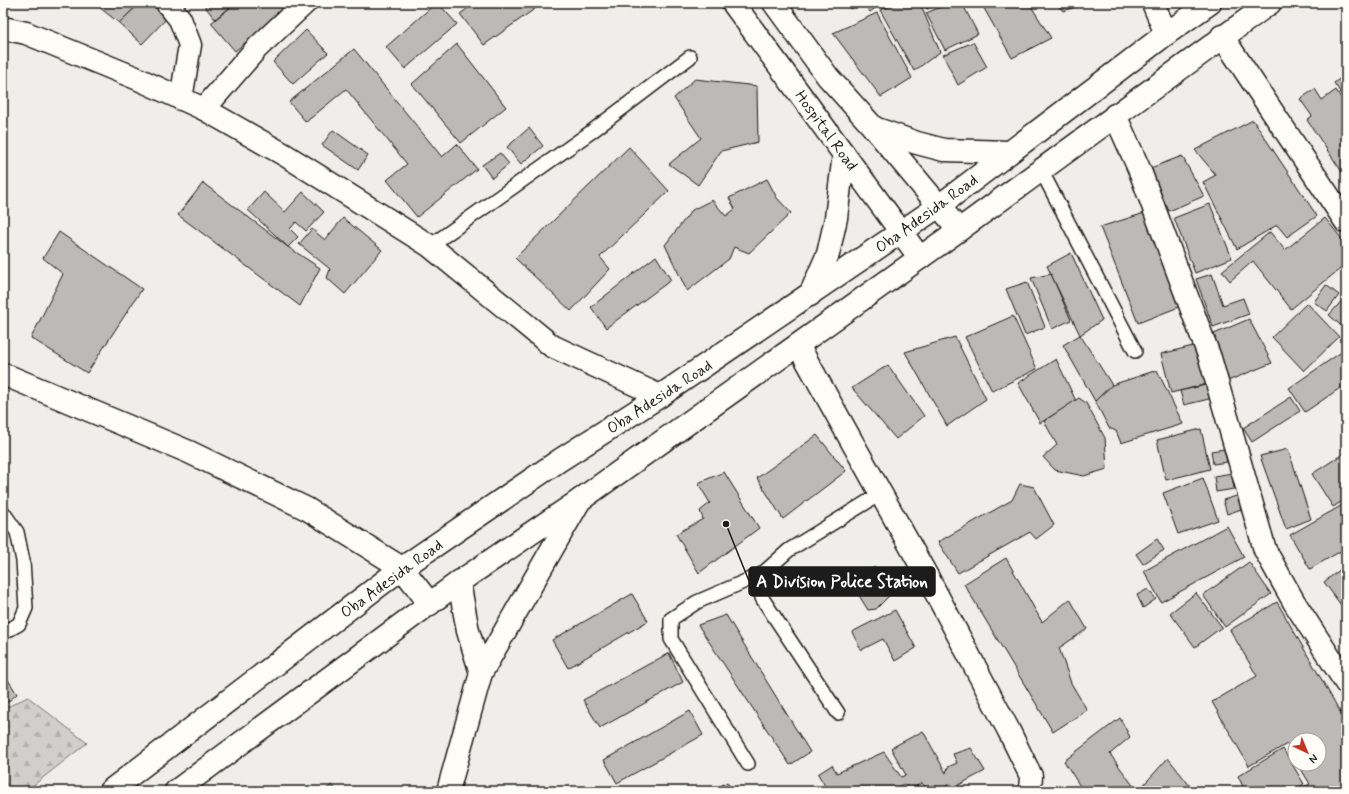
<svg xmlns="http://www.w3.org/2000/svg" width="1349" height="794" font-family="Mynerve,sans-serif">
	<style>
		.forest { fill: url(#forest-firs); stroke: #767674 }
		.building { fill: #bbbab6; stroke: #1c1c1c }
		.lines { fill: none; stroke-linecap: round; stroke-linejoin: round }
		.service-casing { stroke: #1c1c1c; stroke-width: 16 }
		.minor-casing { stroke: #1c1c1c; stroke-width: 25 }
		.tertiary-casing { stroke: #1c1c1c; stroke-width: 25 }
		.primary-casing { stroke: #1c1c1c; stroke-width: 25 }
		.service { stroke: #fdfcf7; stroke-width: 13 }
		.minor { stroke: #fdfcf7; stroke-width: 22 }
		.tertiary { stroke: #fdfcf7; stroke-width: 22 }
		.primary { stroke: #fdfcf7; stroke-width: 22 }
		.labels { text-anchor: middle; stroke-width: 3; stroke-linejoin: round; paint-order: stroke }
		.street-label { font-size: 16px; fill: #1c1c1c; stroke: #fdfcf7 }
		.leader { fill: none; stroke: #1c1c1c; stroke-width: 1.5 }
		.callout-dot { fill: #1c1c1c; stroke: #fdfcf7; stroke-width: 1.5 }
		.callout { fill: #1c1c1c; stroke: #1c1c1c; stroke-width: 1.5 }
		.callout-label { font-size: 17px; text-anchor: middle; font-weight: bold; fill: #fff }
	</style>
	<defs>
		<pattern id="forest-firs" width="22" height="20" patternUnits="userSpaceOnUse"><rect width="22" height="20" fill="#d0cfcc"/><path d="M5 1l3.5 6h-7zM16 11l3.5 6h-7z" fill="#b2b1af"/></pattern>
	</defs>
	<rect width="100%" height="100%" fill="#f0eeea"/>
	<filter id="ink" filterUnits="userSpaceOnUse"><feTurbulence type="fractalNoise" baseFrequency=".025" numOctaves="2"/><feDisplacementMap in="SourceGraphic" scale="8" xChannelSelector="R" yChannelSelector="G"/><feConvolveMatrix kernelMatrix="1 2 1 2 8 2 1 2 1" color-interpolation-filters="sRGB"/></filter>
	<g filter="url(#ink)">
		<path class="forest" d="M28,697L87,743L26,791H3V709Z"/>
		<g class="building">
			<path d="M94,3H140L119,23Z"/>
			<path d="M140,3H156L168,17L142,44L119,23Z"/>
			<path d="M202,3H236L215,19Z"/>
			<path d="M236,3H292L293,4L235,51L211,23Z"/>
			<path d="M436,3H438L457,24L405,69L386,47Z"/>
			<path d="M475,3H543L484,45L460,14Z"/>
			<path d="M843,3H861L851,9Z"/>
			<path d="M864,3H882L870,12Z"/>
			<path d="M899,3H920L940,52L914,71L880,10Z"/>
			<path d="M924,3H938L927,9Z"/>
			<path d="M951,3H962L978,34L945,50L926,13Z"/>
			<path d="M981,3H1029L1051,38L1012,58Z"/>
			<path d="M1055,3H1088L1063,11Z"/>
			<path d="M877,13L912,78L881,97L833,33Z"/>
			<path d="M306,30L328,53L293,84L273,62Z"/>
			<path d="M973,42L987,67L958,85L943,55Z"/>
			<path d="M457,44L506,107L461,143L412,84Z"/>
			<path d="M354,49L442,157L457,144L477,169L417,217L387,180L407,164L346,89L306,122L289,102Z"/>
			<path d="M1346,74V100L1334,83Z"/>
			<path d="M695,79L757,86L758,142L721,151L698,185L669,164L701,138L674,98Z"/>
			<path d="M1315,89L1322,100L1336,90L1346,105V178L1307,120L1312,116L1300,99Z"/>
			<path d="M1253,120L1317,216L1287,237L1277,225L1237,249L1203,182L1216,175L1195,150Z"/>
			<path d="M529,128L543,146L521,164L507,147Z"/>
			<path d="M333,130L368,155L358,170L322,145Z"/>
			<path d="M629,147L669,191L600,257L610,269L571,311L515,258Z"/>
			<path d="M500,153L509,164L492,178L482,165Z"/>
			<path d="M1182,156L1204,196L1169,211L1148,169Z"/>
			<path d="M767,179L777,198L791,213L749,253L734,247L729,259L687,291L665,245L692,210L712,200L726,216L735,209L729,198Z"/>
			<path d="M203,183L288,247L320,268L300,306L178,215Z"/>
			<path d="M264,192L285,212L303,192L324,212L306,231L296,222L290,229L298,237L288,247L248,210Z"/>
			<path d="M1210,204L1232,258L1195,273L1174,218Z"/>
			<path d="M1148,212L1184,305L1138,323L1100,227Z"/>
			<path d="M343,218L382,250L345,294L327,278L330,269L299,244L312,229L325,240Z"/>
			<path d="M1325,218L1346,244V264L1291,309L1253,261L1230,281L1222,271L1270,232L1285,250Z"/>
			<path d="M59,232L142,289L87,373L31,338L63,274L43,258Z"/>
			<path d="M1071,253L1102,320L1080,335L1047,266Z"/>
			<path d="M656,256L671,280L606,328L591,307Z"/>
			<path d="M1051,274L1071,320L1052,329L1031,278Z"/>
			<path d="M1212,274L1223,305L1243,298L1249,314L1213,327L1196,279Z"/>
			<path d="M1027,282L1045,327L1025,335L1006,289Z"/>
			<path d="M1326,285L1339,295L1327,311L1314,302Z"/>
			<path d="M1346,296V330L1329,315Z"/>
			<path d="M1307,303L1339,337L1304,371L1272,337Z"/>
			<path d="M1013,316L1037,369L992,391L965,337Z"/>
			<path d="M1249,319L1272,363L1225,382L1214,334Z"/>
			<path d="M1080,335L1112,385L1095,401L1063,345Z"/>
			<path d="M955,337L986,399L947,426L905,352Z"/>
			<path d="M1197,345L1207,384L1171,393L1161,354Z"/>
			<path d="M1346,349V384L1305,412L1289,388Z"/>
			<path d="M1056,359L1076,401L1040,423L1018,383Z"/>
			<path d="M888,365L924,416L896,439L852,388Z"/>
			<path d="M1157,370L1183,424L1121,443L1116,431L1109,428L1095,401L1112,385Z"/>
			<path d="M1210,384L1213,398L1184,405L1180,391Z"/>
			<path d="M1291,397L1300,411L1252,442L1243,428Z"/>
			<path d="M1079,398L1086,403L1105,438L1107,469L1084,476L1055,470L1043,457L1057,445L1044,421Z"/>
			<path d="M1201,429L1210,469L1166,480L1157,440Z"/>
			<path d="M817,435L846,471L783,519L757,478Z"/>
			<path d="M1224,449L1227,462L1213,464L1211,451Z"/>
			<path d="M1288,449L1311,519L1286,529L1260,456Z"/>
			<path d="M1346,452V499L1333,507L1312,474Z"/>
			<path d="M724,472L759,528L699,573L676,534L703,519L700,511L710,503L698,483Z"/>
			<path d="M1232,473L1234,489L1216,492L1214,476Z"/>
			<path d="M1203,478L1218,520L1178,534L1163,493Z"/>
			<path d="M1020,484L1034,487L1054,525L1036,539L1030,532L958,573L938,542L1012,500Z"/>
			<path d="M1240,495L1244,508L1227,514L1223,500Z"/>
			<path d="M1346,503V548L1310,569L1290,535Z"/>
			<path d="M1227,526L1244,557L1161,602L1144,571Z"/>
			<path d="M1157,539L1164,550L1143,564L1136,554Z"/>
			<path d="M1006,558L1042,622L1070,599L1087,629L1059,648L1071,683L1087,710L1053,732L964,584Z"/>
			<path d="M1249,562L1271,594L1225,627L1203,595Z"/>
			<path d="M1346,565V612L1324,582Z"/>
			<path d="M875,567L890,595L876,609L868,610L850,581Z"/>
			<path d="M1148,589L1156,599L1143,608L1137,595Z"/>
			<path d="M1196,593L1222,627L1195,647L1170,613Z"/>
			<path d="M632,594L648,621L568,668L552,640Z"/>
			<path d="M1277,602L1346,722V791H1303L1301,788L1310,784L1298,764H1319V740H1295V758L1287,744L1249,766L1212,702L1257,676L1230,630Z"/>
			<path d="M895,610L916,648L895,661L883,639L861,650L852,632Z"/>
			<path d="M726,615L810,752L790,765L698,625Z"/>
			<path d="M669,653L683,682L600,728L583,700Z"/>
			<path d="M3,672L17,694L3,706Z"/>
			<path d="M690,711L703,735L617,783L604,760Z"/>
			<path d="M1120,718L1130,737L1110,754L1137,791H1083L1064,761Z"/>
			<path d="M923,731L946,773L948,767L957,763L953,754L971,748L985,771L953,788L950,784L938,791H928L922,783L910,790L904,784L888,791H828L818,774L832,765L837,773L884,752L901,777L906,775L891,748Z"/>
			<path d="M1283,749L1304,784L1292,791H1245L1238,776Z"/>
			<path d="M1168,758L1194,791H1138Z"/>
			<path d="M727,782L732,791H712Z"/>
			<path d="M332,785L337,791H324Z"/>
		</g>
		<g class="lines">
			<defs>
				<g id="service">
					<path d="M1041,170L1135,351"/>
					<path d="M430,246L591,132L690,57"/>
					<path d="M3,512L17,532L23,561L26,608L19,624L3,633"/>
					<path d="M838,713L762,598V574L789,550L880,494"/>
					<path d="M748,764L671,639V619L697,602L762,574"/>
				</g>
				<g id="minor">
					<path d="M167,3L180,19L190,45L181,99"/>
					<path d="M1222,36L1346,222"/>
					<path d="M204,109L256,49L305,3"/>
					<path d="M1115,115L1140,171L1210,358L1265,550L1294,602L1346,683"/>
					<path d="M798,345L928,578L1009,731L1031,776L1030,791"/>
					<path d="M3,374L189,452L307,509L402,568L430,604"/>
				</g>
				<g id="tertiary">
					<path d="M733,3L920,258"/>
					<path d="M774,3L828,77L874,128L959,230"/>
					<path d="M1153,3L1166,34"/>
					<path d="M3,28L26,33L136,78L204,109L285,155L430,246L552,346L660,396"/>
					<path d="M459,582L468,631L481,673"/>
					<path d="M448,791L481,673L580,500"/>
				</g>
				<g id="primary">
					<path d="M874,128L917,143L944,150L1009,152"/>
					<path d="M810,295L828,254L836,218L844,154"/>
					<path d="M110,791L402,568L560,460L660,396L939,206L1166,34L1210,3"/>
					<path d="M176,791L459,582L580,500L959,230L1270,3"/>
				</g>
			</defs>
			<use href="#service" class="service-casing"/>
			<use href="#minor" class="minor-casing"/>
			<use href="#tertiary" class="tertiary-casing"/>
			<use href="#primary" class="primary-casing"/>
			<use href="#service" class="service"/>
			<use href="#minor" class="minor"/>
			<use href="#tertiary" class="tertiary"/>
			<use href="#primary" class="primary"/>
		</g>
	</g>
	<g class="labels">
		<g class="street-label">
			<text transform="translate(827 130) rotate(54)" y="6">Hospital Road</text>
			<text transform="translate(926 213) rotate(-36)" y="6">Oba Adesida Road</text>
			<text transform="translate(659 396) rotate(-33)" y="6">Oba Adesida Road</text>
			<text transform="translate(391 578) rotate(-36)" y="6">Oba Adesida Road</text>
		</g>
	</g>
	<path class="leader" d="M726 524L749 581"/>
	<circle class="callout-dot" cx="726" cy="524" r="4"/>
	<rect class="callout" x="749" y="567" width="186" height="29" rx="4"/>
	<g class="callout-label">
		<text x="842" y="587">A Division Police Station</text>
	</g>
	<rect width="1349" height="794" fill="none" stroke="#fdfcf7" stroke-width="16"/>
	<rect x="8" y="8" width="1333" height="778" fill="none" stroke="#1c1c1c" stroke-width="1.5" filter="url(#ink)"/>
	<g transform="translate(1307 752) rotate(136)"><circle r="19" fill="#fdfcf7" stroke="#a3a29f"/>
	<path d="M0-3L7 15L0 10L-7 15Z" fill="#c8321e"/>
	<text y="-6" font-size="11" font-weight="bold" text-anchor="middle" fill="#1c1c1c">N</text>
	</g>
</svg>
